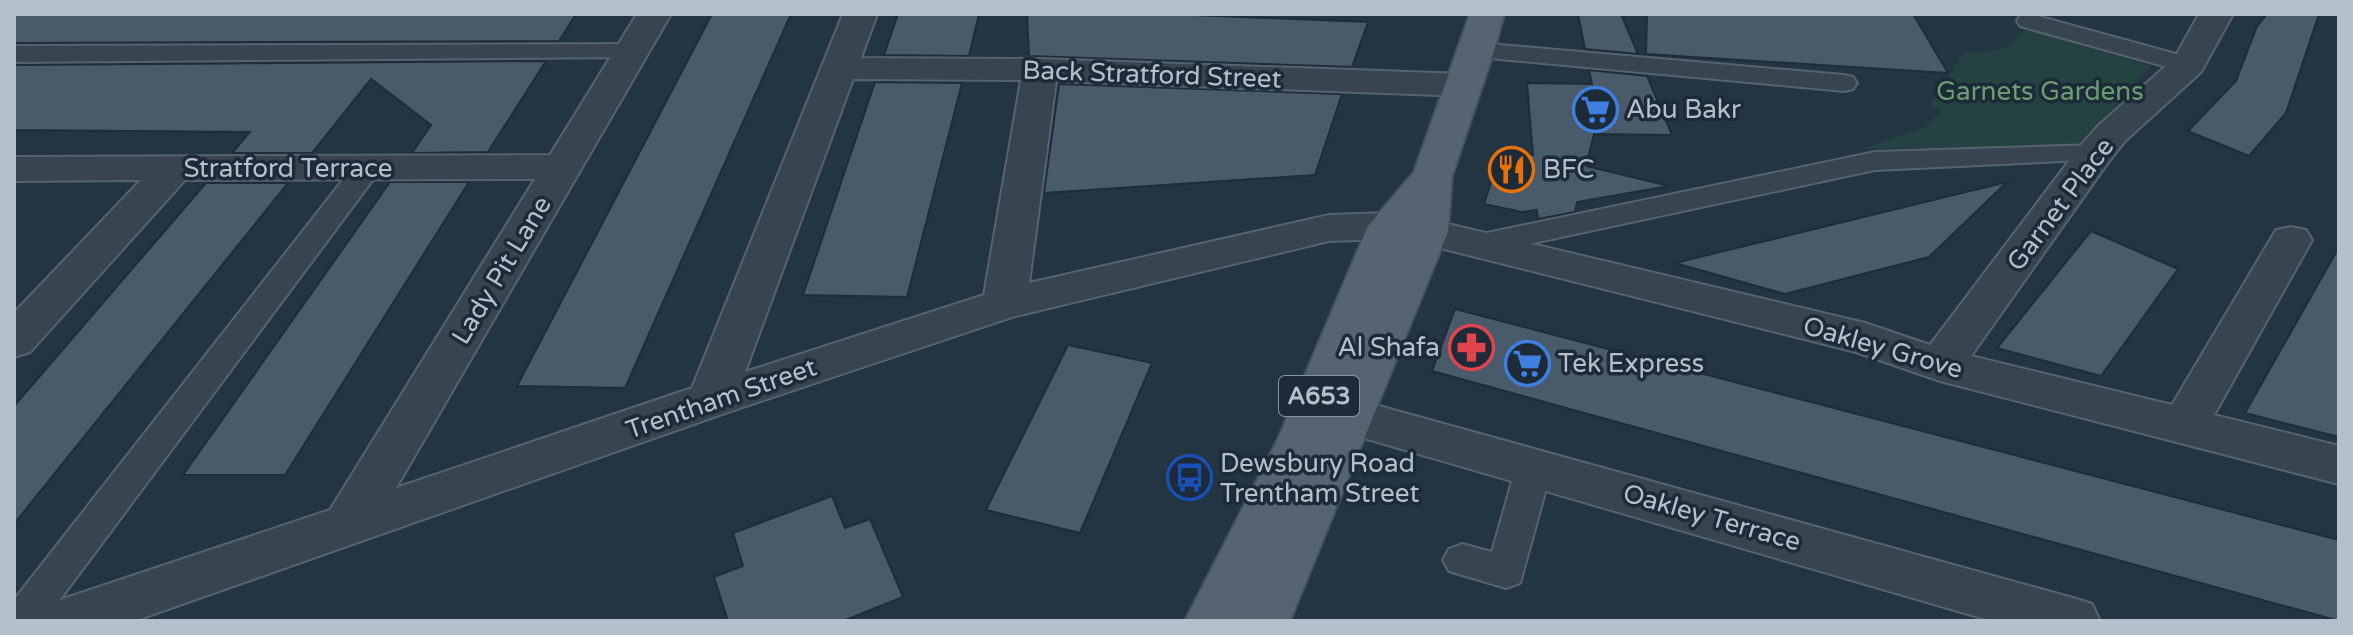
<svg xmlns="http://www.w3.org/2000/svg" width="2353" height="635" font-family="'Varela Round',sans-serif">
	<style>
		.green { fill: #254243 }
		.building { fill: #495b6b; stroke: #1f2c39; stroke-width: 2 }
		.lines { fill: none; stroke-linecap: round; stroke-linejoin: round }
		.service-casing { stroke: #56636f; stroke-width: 4 }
		.minor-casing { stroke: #56636f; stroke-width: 4 }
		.primary-casing { stroke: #44515d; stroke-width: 4 }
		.service { fill: #384551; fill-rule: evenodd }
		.minor { fill: #384551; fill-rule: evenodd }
		.primary { fill: #566471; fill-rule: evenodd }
		.labels { text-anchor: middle; stroke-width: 7; stroke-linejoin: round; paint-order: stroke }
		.shield { fill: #1d2a37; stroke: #87939f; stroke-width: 2 }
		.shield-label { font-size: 24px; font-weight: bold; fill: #b4c0cc }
		.street-label { font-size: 26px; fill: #b4c0cc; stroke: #1d2a37 }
		.park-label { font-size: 26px; fill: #6a9e70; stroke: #1d2a37 }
		.poi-label { font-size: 26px; fill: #b4c0cc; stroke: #1d2a37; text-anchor: start }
	</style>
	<rect width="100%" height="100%" fill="#233442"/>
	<path class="green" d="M2025,29L2151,66L2088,146L1861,149L1924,128L1943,110L1930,105L1963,54L2005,49Z"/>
	<g class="building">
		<path d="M14,14H576L559,41L14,43Z"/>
		<path d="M712,14H791L625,388L517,386Z"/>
		<path d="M898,14H979L969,56L884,55Z"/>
		<path d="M1027,14H1167L1368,22L1352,67L1029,56Z"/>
		<path d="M1578,14H1621L1638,54L1585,49Z"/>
		<path d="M1647,14H1913L1948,73L1646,54Z"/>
		<path d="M2267,14H2319L2286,113L2249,156L2188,131L2236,81L2257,26Z"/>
		<path d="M546,61L488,152L412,153L431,125L371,79L312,153H232L250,132L14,130V65Z"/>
		<path d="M1589,70L1647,76L1672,135L1594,134L1586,166L1669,186L1577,202L1575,212L1538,219L1537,210L1522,212L1484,204L1502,148L1533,155L1527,83L1592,84Z"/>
		<path d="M875,82L962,83L907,297L803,295Z"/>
		<path d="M1059,84L1342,94L1315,175L1044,193Z"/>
		<path d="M390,182H469L285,475H183Z"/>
		<path d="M2007,182L1929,257L1785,294L1675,263Z"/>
		<path d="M206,183H288L14,524V406Z"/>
		<path d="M2091,231L2178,269L2101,376L1997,348Z"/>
		<path d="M2339,247V437L2245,413Z"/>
		<path d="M1455,309L2339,540V621L1432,371Z"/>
		<path d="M1068,345L1152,363L1080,533L986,510Z"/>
		<path d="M832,496L845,528L870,519L903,597L843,621H728L714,577L743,566L733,533Z"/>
	</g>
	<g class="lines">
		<defs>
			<g id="service">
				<path d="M2030,14L2198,60L2202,65L2198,70L2189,73L2020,26L2017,21L2020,16Z"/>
				<path d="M1477,43L1844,75L1853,77L1857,83L1853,89L1844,91L1468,56L1464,51L1468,46Z"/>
				<path d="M631,44L640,47L644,52L640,57L14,62V46Z"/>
				<path d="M2095,145L2105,147L2109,153L2105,159L1875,170L1482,254L1471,251L1467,244L1471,237L1482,234L1875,152Z"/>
				<path d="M367,159L377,162L381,168L377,174L44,621H14V600L357,162Z"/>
				<path d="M1534,453L1547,457L1552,467L1520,583L1506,588L1449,571L1443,560L1449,549L1462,544L1492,552L1516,467L1521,457Z"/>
			</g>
			<g id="minor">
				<path d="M637,14H671L396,488L692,388L843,14H877L861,58L1040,59L1465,74L1478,77L1483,85L1478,93L1465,96L1056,81L1029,283L1329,215L1388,213L1402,217L1408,226L1402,235L1388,239L1329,241L1012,317L728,412L134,621H40L48,604L330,510L535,179L185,180L30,352L14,357V313L141,180L14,181V157L550,155ZM853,79L1021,80L984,295L745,372Z"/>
				<path d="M2199,14H2233L2201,72L2125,141L2109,161L1971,356L2172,405L2276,230L2291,227L2306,230L2312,240L2214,415L2339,446V484L1940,381L1856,352L1412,241L1406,232L1412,223L1427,219L1865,323L1930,345L2081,145L2099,125L2174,59Z"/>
				<path d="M1350,398L2073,598L2092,604L2100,621H1992L1333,429L1326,416L1333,403Z"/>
			</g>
			<path id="primary" d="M1470,14H1504L1494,51L1452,176L1448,232L1290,621H1185L1278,439L1368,226L1414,172Z"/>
		</defs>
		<use href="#service" class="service-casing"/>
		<use href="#minor" class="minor-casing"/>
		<use href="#primary" class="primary-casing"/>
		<use href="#service" class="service"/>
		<use href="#minor" class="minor"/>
		<use href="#primary" class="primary"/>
	</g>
	<defs>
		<symbol id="supermarket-ring" viewBox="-11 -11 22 22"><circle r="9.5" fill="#1d2a37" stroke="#3f7fe0" stroke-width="1.5"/><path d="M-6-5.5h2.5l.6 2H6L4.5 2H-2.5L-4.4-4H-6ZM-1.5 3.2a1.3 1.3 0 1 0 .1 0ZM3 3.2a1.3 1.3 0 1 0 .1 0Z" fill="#3f7fe0"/></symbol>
		<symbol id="restaurant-ring" viewBox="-11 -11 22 22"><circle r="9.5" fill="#1d2a37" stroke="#e8710a" stroke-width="1.5"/><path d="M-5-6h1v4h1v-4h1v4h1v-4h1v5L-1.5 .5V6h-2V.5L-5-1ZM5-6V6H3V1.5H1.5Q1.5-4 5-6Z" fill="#e8710a"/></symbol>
		<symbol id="pharmacy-ring" viewBox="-11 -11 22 22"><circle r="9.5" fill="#1d2a37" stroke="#e0444e" stroke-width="1.5"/><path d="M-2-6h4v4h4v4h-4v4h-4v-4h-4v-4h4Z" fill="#e0444e"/></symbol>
		<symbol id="bus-ring" viewBox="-11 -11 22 22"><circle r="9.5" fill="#1d2a37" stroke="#1a4fb4" stroke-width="1.5"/><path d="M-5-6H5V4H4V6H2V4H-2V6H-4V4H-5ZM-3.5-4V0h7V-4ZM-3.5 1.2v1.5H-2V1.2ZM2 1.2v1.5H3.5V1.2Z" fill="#1a4fb4"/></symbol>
	</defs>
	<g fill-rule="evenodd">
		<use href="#supermarket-ring" x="1570" y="84" width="51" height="51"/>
		<use href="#restaurant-ring" x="1486" y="144" width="51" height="51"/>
		<use href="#pharmacy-ring" x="1446" y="322" width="51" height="51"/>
		<use href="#supermarket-ring" x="1502" y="338" width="51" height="51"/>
		<use href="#bus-ring" x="1164" y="452" width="51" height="51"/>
	</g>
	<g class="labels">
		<rect class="shield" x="1279" y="376" width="80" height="40" rx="6"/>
		<g class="shield-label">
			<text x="1319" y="404">A653</text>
		</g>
		<g class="street-label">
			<text transform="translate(1152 74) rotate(2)" y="9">Back Stratford Street</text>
			<text x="288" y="177">Stratford Terrace</text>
			<text transform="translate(2060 204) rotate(-53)" y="9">Garnet Place</text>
			<text transform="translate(501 270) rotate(-59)" y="9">Lady Pit Lane</text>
			<text transform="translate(1883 347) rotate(16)" y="9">Oakley Grove</text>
			<text transform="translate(721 398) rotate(-19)" y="9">Trentham Street</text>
			<text transform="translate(1712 517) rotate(16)" y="9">Oakley Terrace</text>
		</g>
		<g class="park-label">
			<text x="2040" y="100">Garnets Gardens</text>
		</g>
		<g class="poi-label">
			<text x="1626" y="118">Abu Bakr</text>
			<text x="1543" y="178">BFC</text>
			<text x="1440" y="356" text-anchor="end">Al Shafa</text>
			<text x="1558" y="372">Tek Express</text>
			<text x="1220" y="472">Dewsbury Road<tspan x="1220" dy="30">Trentham Street</tspan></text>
		</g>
	</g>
	<rect width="2353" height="635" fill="none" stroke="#b4c0cc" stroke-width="32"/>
</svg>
